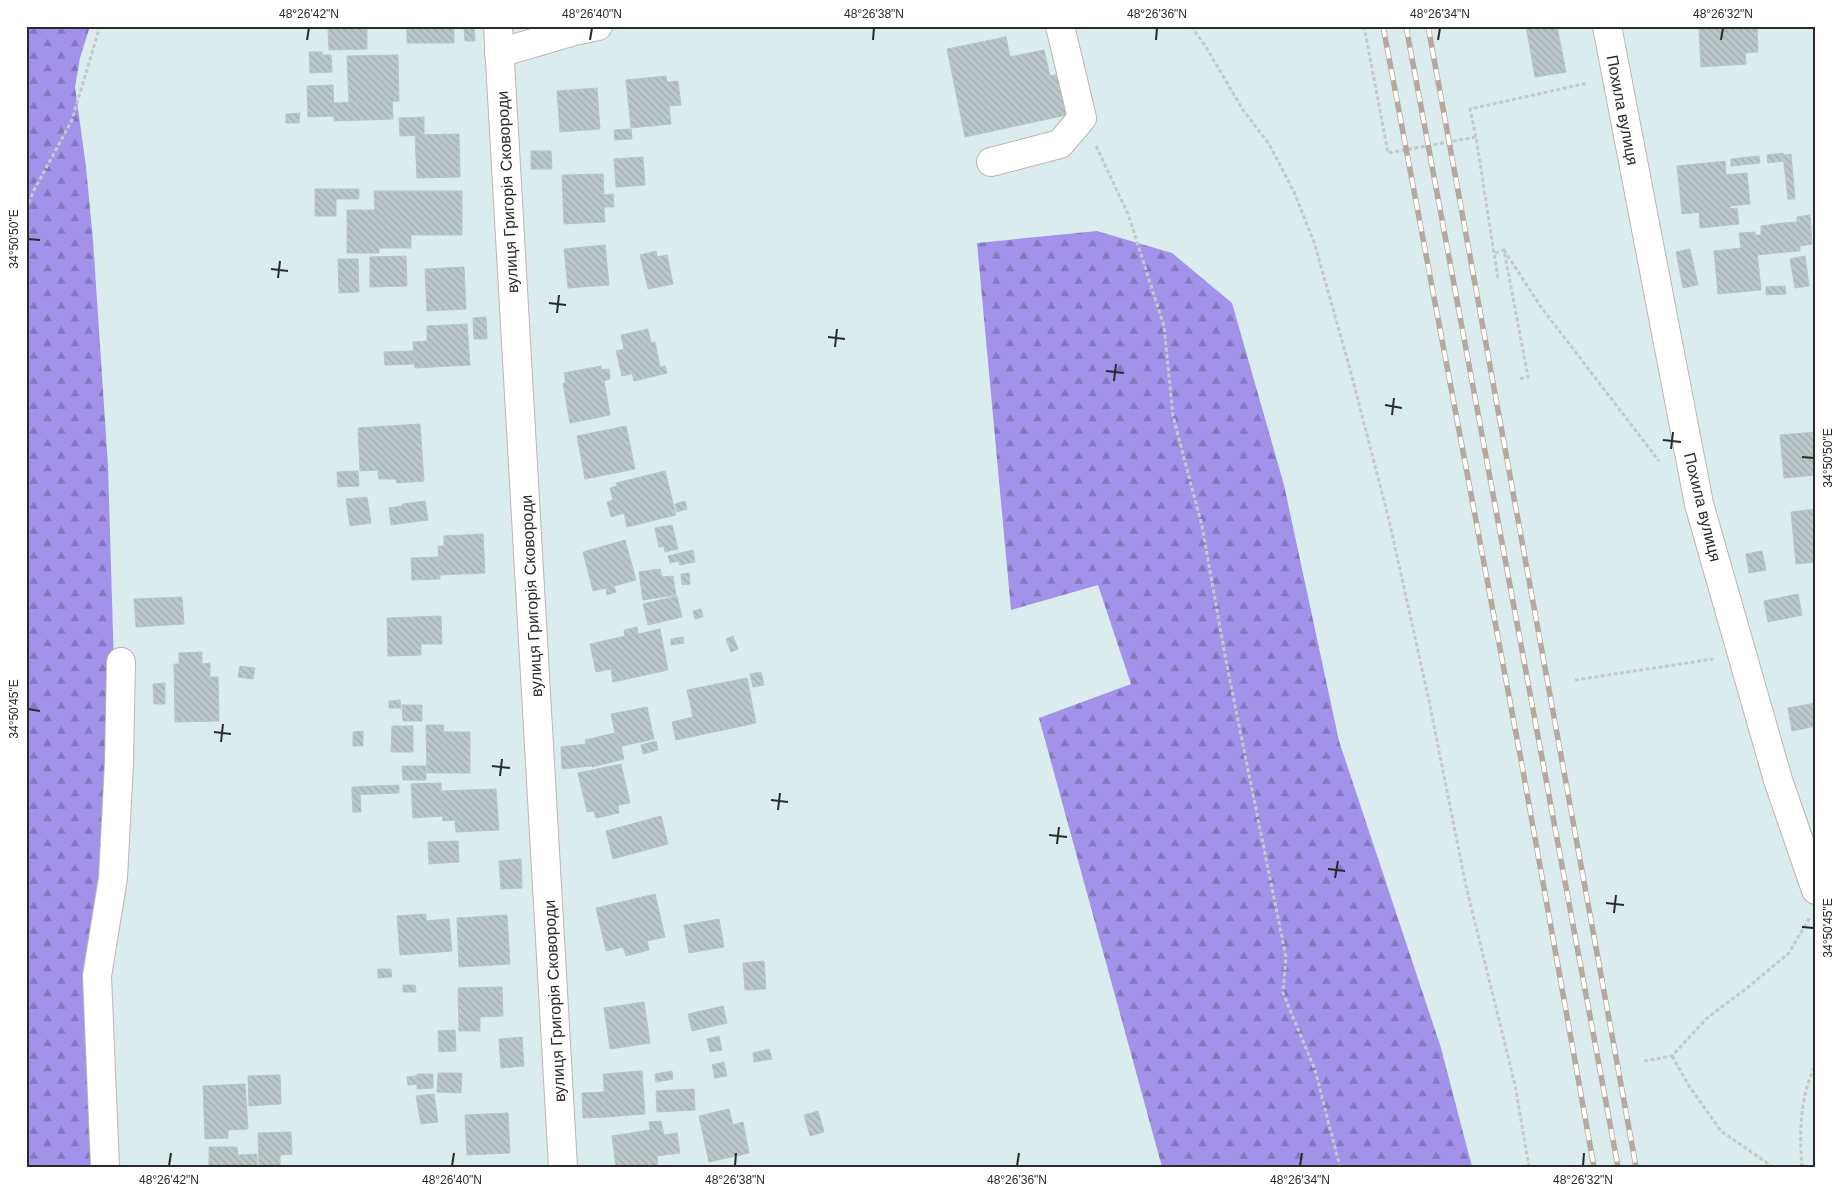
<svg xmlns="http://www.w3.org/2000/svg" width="1842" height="1193" font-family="Helvetica,sans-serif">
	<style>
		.forest { fill: url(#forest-firs) }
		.building { fill: url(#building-back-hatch); stroke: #b4c6ca }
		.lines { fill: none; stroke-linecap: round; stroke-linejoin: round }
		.minor-casing { stroke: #c0b4af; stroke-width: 30 }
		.path { stroke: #c8c8c8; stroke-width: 3; stroke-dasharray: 4 2.5; stroke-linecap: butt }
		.minor { stroke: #fff; stroke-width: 28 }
		.rail-casing { stroke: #b7a79d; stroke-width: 5.5 }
		.rail { stroke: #fff; stroke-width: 4; stroke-dasharray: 11; stroke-linecap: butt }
		.ticks { fill: none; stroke: #2a2a2a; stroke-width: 2 }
		.labels { text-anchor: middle; stroke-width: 4; stroke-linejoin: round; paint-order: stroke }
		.street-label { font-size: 16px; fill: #2a2a2a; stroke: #fff }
		.neatline { fill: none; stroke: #2a2a2a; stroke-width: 2 }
		.ticks-label { font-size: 12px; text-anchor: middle; fill: #2a2a2a }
	</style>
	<defs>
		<pattern id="forest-firs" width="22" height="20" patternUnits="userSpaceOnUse" patternTransform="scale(1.25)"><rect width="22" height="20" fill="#a292ea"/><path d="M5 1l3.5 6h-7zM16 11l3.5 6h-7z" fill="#8477be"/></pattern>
		<pattern id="building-back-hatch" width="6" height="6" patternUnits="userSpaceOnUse" patternTransform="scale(1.25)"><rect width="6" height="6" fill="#bbc7c9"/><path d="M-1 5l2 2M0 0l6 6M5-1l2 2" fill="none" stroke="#a1abad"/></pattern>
	</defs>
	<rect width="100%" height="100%" fill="#dbecee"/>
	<g class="forest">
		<path d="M26,26H90L80,58L75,87L86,167L93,240L108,466L114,667L97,1167H26Z"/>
		<path d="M1097,231L1172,253L1232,303L1284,485L1339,741L1441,1048L1472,1167H1162L1039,718L1131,684L1098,585L1011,610L977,243Z"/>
	</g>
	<g class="building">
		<rect x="407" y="26" width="47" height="17"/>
		<path d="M1526,26H1557L1566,72L1535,77Z"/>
		<path d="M1728,26H1757L1758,52L1745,53L1746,64L1701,67L1699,28Z"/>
		<path d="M464,27H474L475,41H465Z"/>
		<path d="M367,28V49L329,50L328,29Z"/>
		<path d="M1006,37L1010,57L1044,50L1050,76L1063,73L1071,114L965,137L947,49Z"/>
		<path d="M309,52H322V55H331L332,72L310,73Z"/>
		<path d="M398,55L399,101L349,102L347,56Z"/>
		<path d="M666,76L667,82L678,81L681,105L669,106L671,124L631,128L626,80Z"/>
		<path d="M333,85L334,116L308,117L307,86Z"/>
		<path d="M597,88L600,129L560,132L557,91Z"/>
		<path d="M392,101L393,119L334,121L333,103Z"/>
		<path d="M300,113L299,123H286V114Z"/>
		<path d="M424,117V135L400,136L399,118Z"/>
		<path d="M631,129L632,139L615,140L614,130Z"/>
		<path d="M459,134L460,177L417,178L415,135Z"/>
		<path d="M531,151H551L552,169H531Z"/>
		<path d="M1783,153L1784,161L1768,163L1767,155Z"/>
		<path d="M1791,154L1795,199H1788L1783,155Z"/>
		<path d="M1759,156L1760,163L1731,166V159Z"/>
		<path d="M643,157L645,185L616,187L614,159Z"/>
		<path d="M1725,161L1726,175L1747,173L1750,204L1730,206V209L1682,214L1677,166Z"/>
		<path d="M603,174L604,195L613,194L614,207H604L605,222L564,224L562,175Z"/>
		<path d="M315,189H359V199H336V216H315Z"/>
		<path d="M374,191H462V235H411V248H379V253H347V210H375Z"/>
		<path d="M1737,208L1739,224L1700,228L1699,212Z"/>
		<path d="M1810,215L1812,244L1800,246V251L1786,252L1783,223L1797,222V217Z"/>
		<path d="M1783,223L1786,252L1757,255L1756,235H1761V226Z"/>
		<path d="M1755,232L1761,290L1718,294L1714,251L1741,248L1739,233Z"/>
		<path d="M605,245L609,285L568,288L564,249Z"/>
		<path d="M1690,249L1698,285L1683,288L1676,252Z"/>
		<path d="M656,251L657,257L667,255L673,284L648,289L640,255Z"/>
		<path d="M406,256L407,286L370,287V257Z"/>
		<path d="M1805,256L1809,286L1795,288L1790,259Z"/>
		<path d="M338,259H358L359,292L339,293Z"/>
		<path d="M464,267L466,309L427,311L425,269Z"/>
		<path d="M1785,286L1786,294L1766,295V287Z"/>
		<path d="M486,317L487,339H474L473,318Z"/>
		<path d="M467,324L470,365L415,368L413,342L427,341V326Z"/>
		<path d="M648,329L651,343L624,349L621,335Z"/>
		<path d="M655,342L660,367L622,376L616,351Z"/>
		<path d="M414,351V364L385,365L384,352Z"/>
		<path d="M601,366V370L609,369L610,379L604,381L610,415L570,423L563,383H566L564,373Z"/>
		<path d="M665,366L667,373L634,381L632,373Z"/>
		<path d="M420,424L424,481L397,483L396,479H379L378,470L360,471L358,428Z"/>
		<path d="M626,426L635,469L585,479L577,436Z"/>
		<path d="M1816,432V475L1784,478L1780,435Z"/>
		<path d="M358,471L359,486L338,487L337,472Z"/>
		<path d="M665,471L676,515L627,527L624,513L611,517L607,502L613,500L610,488L617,486L616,483Z"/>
		<path d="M367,497L371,523L350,526L346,499Z"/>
		<path d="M425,501L428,520L391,525L389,508L402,506V504Z"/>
		<path d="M685,501L687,509L677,512L675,504Z"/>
		<path d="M1816,509V562L1796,564L1791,512Z"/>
		<path d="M672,525L678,549L665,552L664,546L659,547L655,528Z"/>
		<path d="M483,534L485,573L440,575L438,546H444V536Z"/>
		<path d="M625,540L636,580L614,586L616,592L607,595L606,588L593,591L583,552Z"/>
		<path d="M693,550L695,562L680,565L679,561L670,563L668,556Z"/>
		<path d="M1762,551L1766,570L1749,573L1746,554Z"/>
		<path d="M439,557L440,579L412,580L411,558Z"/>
		<path d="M660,569L662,577L673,576L676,595L643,600L639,572Z"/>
		<path d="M689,573L690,584L682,585L681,574Z"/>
		<path d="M1798,594L1802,615L1768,622L1764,601Z"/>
		<path d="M677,596L682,617L648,625L643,604Z"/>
		<path d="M182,597L184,624L136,627L134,599Z"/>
		<path d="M701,609L703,617L695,619L693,611Z"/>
		<path d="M441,616L442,644H421V655L388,656L387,618Z"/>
		<path d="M637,627L638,634L660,629L668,670L613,682L611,669L596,672L590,644L625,636L624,630Z"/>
		<path d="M733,636L738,649L731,652L726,639Z"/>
		<path d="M683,637L684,643L671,645V639Z"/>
		<path d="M202,652V664L210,663V677H218L219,721L175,722L174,664H179V653Z"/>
		<path d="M240,666L255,668L253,679L238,677Z"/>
		<path d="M761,672L764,685L753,687L750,674Z"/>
		<path d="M747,678L756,723L676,740L672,722L693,717L687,690Z"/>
		<path d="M165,683V704H154L153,684Z"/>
		<path d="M400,700L401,708H389V701Z"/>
		<path d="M1816,703V726L1792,731L1788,708Z"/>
		<path d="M402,705H422V721H403Z"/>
		<path d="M647,707L654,739L618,747L611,714Z"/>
		<path d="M426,725H444L443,732H470V773H427Z"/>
		<path d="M392,726H413V752H391Z"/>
		<path d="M363,731V746H353V732Z"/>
		<path d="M615,733L618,747L621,746L624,759L592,767L585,740Z"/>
		<path d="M656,741L658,750L643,754L641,745Z"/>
		<path d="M586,744L591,766L562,769L561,747Z"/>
		<path d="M621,764L630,803L618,805L619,813L596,818L594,811L587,812L578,773Z"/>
		<path d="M402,766H426V780H403Z"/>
		<path d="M441,783L442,816L413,818L411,784Z"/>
		<path d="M399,785V793L352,795V787Z"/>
		<path d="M496,789L499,830L456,832L455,820L443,821L441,791Z"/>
		<path d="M352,795H360L361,812H353Z"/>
		<path d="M661,816L668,844L613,859L606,831Z"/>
		<path d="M458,841L459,862L429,864L428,842Z"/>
		<path d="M521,859L522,888L501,889L499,861Z"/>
		<path d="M655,894L665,937L647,941L649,950L626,956L623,947L606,951L596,908Z"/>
		<path d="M426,914V921L449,919L452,951L400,955L397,916Z"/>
		<path d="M507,915L510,964L459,967L457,918Z"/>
		<path d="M719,919L724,947L689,953L684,925Z"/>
		<path d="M764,961L766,989L745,990L743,963Z"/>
		<path d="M378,969H391L392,977L378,978Z"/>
		<path d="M403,985H415L416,992H403Z"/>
		<path d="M502,987L503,1016L480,1017V1031H459L458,988Z"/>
		<path d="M644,1002L650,1043L610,1049L604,1008Z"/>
		<path d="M723,1006L727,1023L692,1031L688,1014Z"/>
		<path d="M455,1030L456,1051L439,1052L438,1031Z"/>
		<path d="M719,1036L722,1050L710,1052L707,1039Z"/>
		<path d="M522,1037L524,1066L501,1068L499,1039Z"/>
		<path d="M769,1049L772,1059L754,1062L753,1053Z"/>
		<path d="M724,1062L727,1076L715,1078L712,1065Z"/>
		<path d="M642,1071L645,1114L606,1117L603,1074Z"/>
		<path d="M672,1071L673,1079L656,1082L655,1074Z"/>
		<path d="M438,1073H462L461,1093L437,1092Z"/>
		<path d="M417,1074H433V1088L417,1089Z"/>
		<path d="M280,1075L281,1104L249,1106L248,1076Z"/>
		<path d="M417,1076V1084L408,1085L407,1077Z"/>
		<path d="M245,1084L248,1129L228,1130V1138L205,1139L203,1086Z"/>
		<path d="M694,1089L695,1110L657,1112L656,1091Z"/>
		<path d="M604,1092L606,1117L583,1118L582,1093Z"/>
		<path d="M434,1094L438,1122L421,1124L416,1096Z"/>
		<path d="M729,1109L733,1125L743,1122L749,1153L709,1162L699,1116Z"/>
		<path d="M818,1111L824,1132L810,1136L804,1115Z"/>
		<path d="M508,1113L510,1153L467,1155L465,1115Z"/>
		<path d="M661,1121L664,1135L677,1133L680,1153L657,1156L658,1167H616L612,1136L650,1130L649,1122Z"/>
		<path d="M291,1132L292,1154L280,1155V1167H259L258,1133Z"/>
		<path d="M209,1147H237L238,1155L257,1154V1167H209Z"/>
	</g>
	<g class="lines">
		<defs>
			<g id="minor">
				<path d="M498,26L563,1167"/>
				<path d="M1607,26L1699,504L1778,780L1816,890"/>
				<path d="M499,53L574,31L598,26"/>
				<path d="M991,162L1060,144L1082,118L1060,26"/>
				<path d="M105,1167L97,976L113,878L119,763L121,662"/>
			</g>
		</defs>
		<use href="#minor" class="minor-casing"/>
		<g class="path">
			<path d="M1191,26L1206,47L1243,110L1269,144L1294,192L1314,242L1350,369L1389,520L1428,696L1466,886L1515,1085L1529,1167"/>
			<path d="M1364,26L1388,153L1476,137L1498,279"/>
			<path d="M1476,137L1470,109L1588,83"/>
			<path d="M1096,146L1128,214L1164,326L1173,416L1202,526L1226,661L1286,957L1283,993L1315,1070L1340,1167"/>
			<path d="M26,209L33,192L72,120L100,26"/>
			<path d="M1504,250L1541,307L1659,461"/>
			<path d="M1495,253L1504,250L1528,377L1518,379"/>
			<path d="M1575,680L1713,659"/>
			<path d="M1672,1056L1689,1086L1721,1131L1773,1167"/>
			<path d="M1644,1061L1672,1056L1707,1018L1747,988L1789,953L1810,917"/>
			<path d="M1802,1167C1799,1133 1800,1095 1816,1064"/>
		</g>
		<use href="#minor" class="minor"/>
		<defs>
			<g id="rail">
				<path d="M1383,26L1521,760L1594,1167"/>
				<path d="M1406,26L1618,1167"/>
				<path d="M1428,26L1636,1167"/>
			</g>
		</defs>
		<use href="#rail" class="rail-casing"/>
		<use href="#rail" class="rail"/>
	</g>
	<path class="ticks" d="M307,40L309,28M590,40L592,28M873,40L874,28M1156,40L1157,28M1438,40L1440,28M1721,40L1723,28M28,239L40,240M271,269L288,271M278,278L280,261M549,303L566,305M557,313L559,295M828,337L845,339M835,347L837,329M1106,371L1124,373M1114,381L1116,364M1385,405L1402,408M1392,415L1394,398M1663,440L1681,442M1671,449L1673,432M1802,457L1814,458M28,709L40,711M214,732L231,734M221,742L223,724M492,766L510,768M500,776L502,759M771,800L788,802M778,810L780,793M1049,835L1067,837M1057,844L1059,827M1328,869L1345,871M1335,878L1338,861M1606,903L1624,905M1614,913L1616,895M1802,927L1814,928M169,1166L171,1153M452,1166L454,1153M735,1166L736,1153M1017,1166L1019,1153M1300,1166L1302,1153M1583,1166L1584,1153"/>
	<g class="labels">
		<g class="street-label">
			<text transform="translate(1623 110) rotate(79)" y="6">Похила вулиця</text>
			<text transform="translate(507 192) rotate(-93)" y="6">вулиця Григорія Сковороди</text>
			<text transform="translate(1703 507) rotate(76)" y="6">Похила вулиця</text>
			<text transform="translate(531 596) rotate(-93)" y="6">вулиця Григорія Сковороди</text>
			<text transform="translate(554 1001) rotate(-93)" y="6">вулиця Григорія Сковороди</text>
		</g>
	</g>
	<rect width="1842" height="1193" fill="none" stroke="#ffffff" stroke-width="55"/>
	<rect x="28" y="28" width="1786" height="1138" class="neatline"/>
	<g class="ticks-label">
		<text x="309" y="18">48°26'42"N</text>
		<text x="592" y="18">48°26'40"N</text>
		<text x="874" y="18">48°26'38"N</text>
		<text x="1157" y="18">48°26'36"N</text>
		<text x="1440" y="18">48°26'34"N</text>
		<text x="1723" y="18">48°26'32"N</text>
		<text transform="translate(14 239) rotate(-90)" y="4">34°50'50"E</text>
		<text transform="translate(1828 458) rotate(-90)" y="4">34°50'50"E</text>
		<text transform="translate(14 709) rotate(-90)" y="4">34°50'45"E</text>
		<text transform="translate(1828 928) rotate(-90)" y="4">34°50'45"E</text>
		<text x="169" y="1184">48°26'42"N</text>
		<text x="452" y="1184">48°26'40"N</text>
		<text x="735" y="1184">48°26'38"N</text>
		<text x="1017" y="1184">48°26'36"N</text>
		<text x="1300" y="1184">48°26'34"N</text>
		<text x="1583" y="1184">48°26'32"N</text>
	</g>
</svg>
